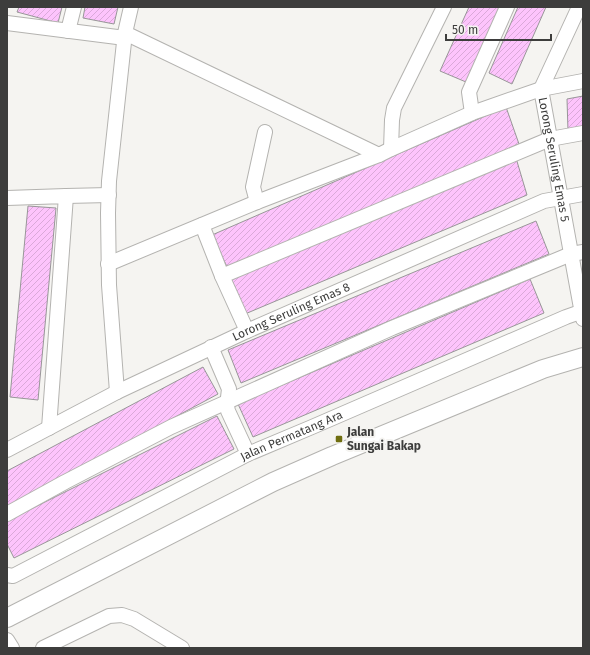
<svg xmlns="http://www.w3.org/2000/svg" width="590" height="655" font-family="'Fira Sans',sans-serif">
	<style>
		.building { fill: url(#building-hatch); stroke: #989698 }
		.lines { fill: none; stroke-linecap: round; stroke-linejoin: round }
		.minor-casing { stroke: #b4b3b0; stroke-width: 16 }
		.major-casing { stroke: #b4b3b0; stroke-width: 20 }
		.minor { stroke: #fff; stroke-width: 14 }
		.major { stroke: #fff; stroke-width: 18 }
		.poi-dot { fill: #6f6e10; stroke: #f5f4f1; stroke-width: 1.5 }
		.labels { text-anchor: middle; stroke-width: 4; stroke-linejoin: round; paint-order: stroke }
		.street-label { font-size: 12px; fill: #3d3d3c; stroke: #f5f4f1 }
		.poi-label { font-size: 12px; font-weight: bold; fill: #3d3d3c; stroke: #f5f4f1; text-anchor: start }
	</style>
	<defs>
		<pattern id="building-hatch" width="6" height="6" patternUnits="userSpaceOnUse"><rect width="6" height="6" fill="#fdc4fc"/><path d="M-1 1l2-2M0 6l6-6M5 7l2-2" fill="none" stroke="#daa9d9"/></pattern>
	</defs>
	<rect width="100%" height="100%" fill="#f5f4f1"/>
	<g class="building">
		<path d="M19,7H62L58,23L17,12Z"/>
		<path d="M85,7H118L114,24L83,18Z"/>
		<path d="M469,7H501L466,82L440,71Z"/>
		<path d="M518,7H546L512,84L489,73Z"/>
		<path d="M583,96V128L568,131L567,99Z"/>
		<path d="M506,107L519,144L229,271L212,235Z"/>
		<path d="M516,158L527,195L245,314L231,278Z"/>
		<path d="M28,206L56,208L38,400L10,397Z"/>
		<path d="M536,221L549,254L241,383L228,350Z"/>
		<path d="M530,279L544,313L253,437L238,404Z"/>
		<path d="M203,367L218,394L7,507V471Z"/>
		<path d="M217,416L234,449L14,558L7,544V521Z"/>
	</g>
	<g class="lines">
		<defs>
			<g id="minor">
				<path id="s1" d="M579,7L541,89L583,319"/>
				<path d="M7,23L125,38"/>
				<path d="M68,31L74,7"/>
				<path d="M125,33L379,155"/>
				<path d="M472,113L469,92L507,7"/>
				<path d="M391,149L392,120L394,108L444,7"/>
				<path d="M66,196L109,195"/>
				<path d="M7,198L66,196L49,428"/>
				<path d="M257,202L253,187L265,132"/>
				<path d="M202,225L222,276L247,331"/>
				<path d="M108,264L257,202L379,155L391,149L472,113L541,89L583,81"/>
				<path d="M222,276L550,139L583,133"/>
				<path d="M211,347L229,389L227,406L228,411L248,454"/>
				<path d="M117,392L109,285L108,213L109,181L125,33L131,7"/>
				<path id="s2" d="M7,450L117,392L247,331L544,201L583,194"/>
				<path d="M7,514L65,482L171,427L392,328L571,254L583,252"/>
				<path id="s3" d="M7,575L13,576L248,454L312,427L566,317L583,311"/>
				<path d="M7,640L12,648"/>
				<path d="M43,648L109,616L122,615L134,619L182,648"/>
			</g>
			<path id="major" d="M7,618L273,482L332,456L543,369L583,357"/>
		</defs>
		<use href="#minor" class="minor-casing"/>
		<use href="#major" class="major-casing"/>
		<use href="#minor" class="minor"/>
		<use href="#major" class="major"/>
	</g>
	<rect class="poi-dot" x="335" y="435" width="8" height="8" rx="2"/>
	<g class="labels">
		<g class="street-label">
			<text dy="4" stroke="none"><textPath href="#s1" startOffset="162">Lorong Seruling Emas 5</textPath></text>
			<text dy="4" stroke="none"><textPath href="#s2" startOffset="316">Lorong Seruling Emas 8</textPath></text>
			<text dy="4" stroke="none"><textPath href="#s3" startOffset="318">Jalan Permatang Ara</textPath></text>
		</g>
		<g class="poi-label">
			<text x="347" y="436">Jalan<tspan x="347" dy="14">Sungai Bakap</tspan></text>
		</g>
	</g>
	<rect width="590" height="655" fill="none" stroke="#3d3d3c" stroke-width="16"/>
	<path d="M446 34v6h105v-6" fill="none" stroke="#3d3d3c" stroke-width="2"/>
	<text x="452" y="34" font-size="12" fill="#3d3d3c" stroke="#f5f4f1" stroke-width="3" paint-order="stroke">50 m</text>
</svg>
